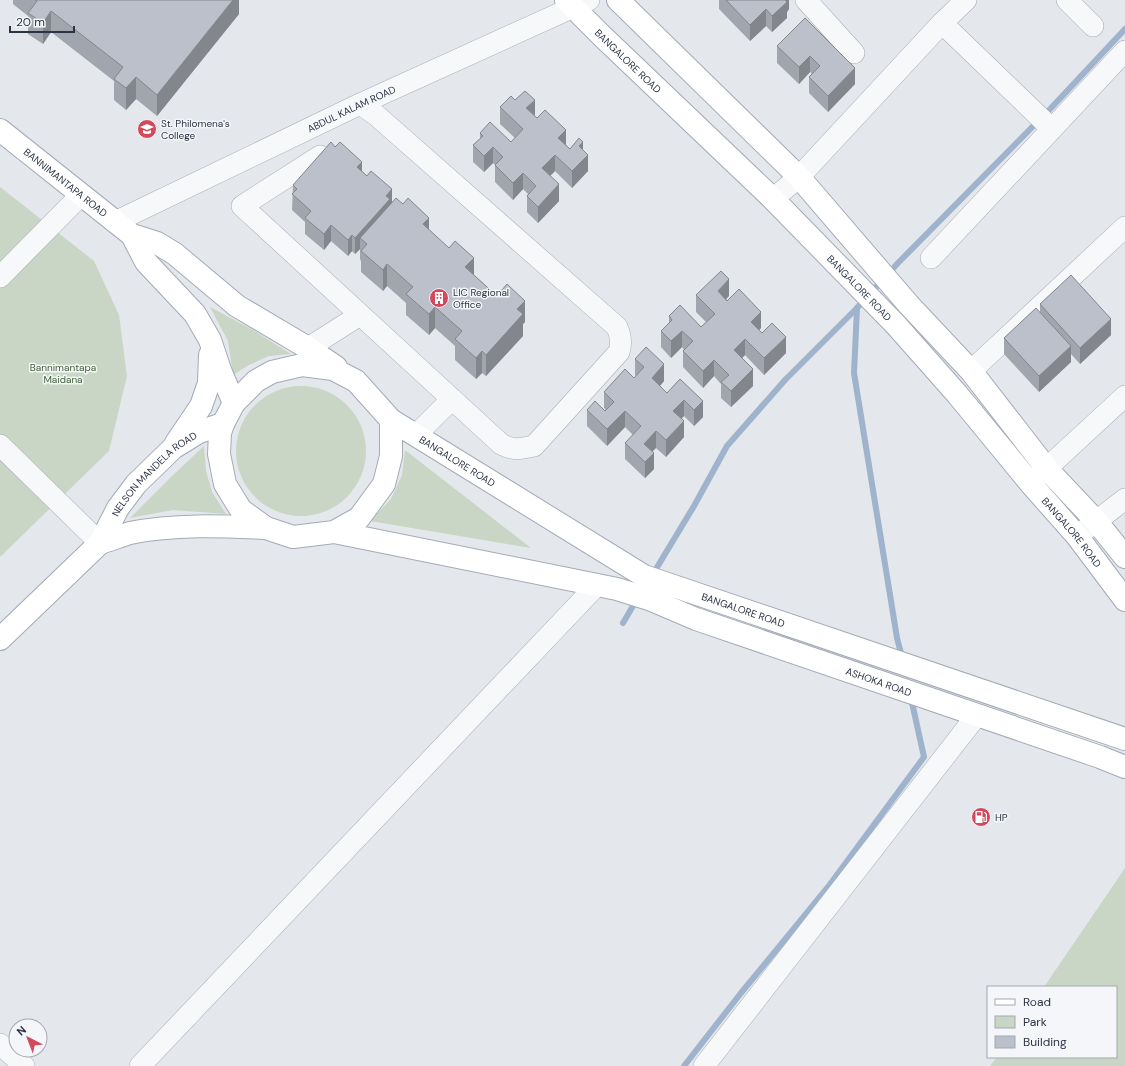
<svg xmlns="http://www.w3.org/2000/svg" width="1125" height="1066" font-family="'DM Sans',sans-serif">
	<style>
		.green { fill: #c9d6c5 }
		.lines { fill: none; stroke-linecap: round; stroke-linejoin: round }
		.stream { stroke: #9fb4cc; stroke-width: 6 }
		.minor-casing { stroke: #a9aeb7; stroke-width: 22 }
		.major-casing { stroke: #a3abb8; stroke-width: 24 }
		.minor { stroke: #f7f8fa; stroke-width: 21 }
		.major { stroke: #fff; stroke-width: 22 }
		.wall { fill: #a1a5ae }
		.shaded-wall { fill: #83868d }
		.building { fill: #bbc0ca; stroke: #83868d }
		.labels { text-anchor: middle; stroke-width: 3; stroke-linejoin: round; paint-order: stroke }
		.street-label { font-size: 10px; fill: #2b3445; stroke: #f4f6f9 }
		.poi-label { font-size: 10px; fill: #2b3445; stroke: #f4f6f9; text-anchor: start }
		.park-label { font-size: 10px; fill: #3f6138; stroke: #f4f6f9 }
	</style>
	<rect width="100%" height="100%" fill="#e4e7ec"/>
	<g class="green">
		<path d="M0,187L94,261L119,315L127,376L109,451L0,557Z"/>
		<path d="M210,307L253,330L291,354L269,356L247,366L233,375L228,341Z"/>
		<circle cx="301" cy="451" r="65"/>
		<path d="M204,446L206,471L212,492L226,514L173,510L130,518L172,476Z"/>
		<path d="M405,450L531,548L370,521L391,499L402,475Z"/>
		<path d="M1125,868V1066H990L997,1057H1116V987H1044Z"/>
	</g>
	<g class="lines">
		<g class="stream">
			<path d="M857,308L854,373L897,638L902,657"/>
			<path d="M653,574L694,506L727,446L785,380L857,308L898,263L1052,107L1125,29"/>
			<path d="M623,623L637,599"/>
			<path d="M684,1066L741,993L828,887L924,757L911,698"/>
		</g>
		<defs>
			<g id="minor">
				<path d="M806,0L854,53"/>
				<path d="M1067,0L1093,26"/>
				<path d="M942,23L1052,129"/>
				<path d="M320,156L242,206L501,444C514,451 520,449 534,446L619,352C622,343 621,336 617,327L376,115L360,104"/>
				<path d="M773,199L799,177L942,23L966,0"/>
				<path id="s1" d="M115,222L360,104L589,0"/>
				<path d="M931,258L1125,51"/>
				<path d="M0,277L81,195"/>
				<path d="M308,348L360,315"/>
				<path d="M971,371L1125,227"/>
				<path d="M416,435L452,399"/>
				<path d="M0,445L100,543"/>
				<path d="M1034,480L1125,396"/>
				<path d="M1077,536L1125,499"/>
				<path d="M0,1044L24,1066"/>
				<path d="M140,1066L597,585"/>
				<path d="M704,1066L977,715"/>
			</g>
			<g id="major">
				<path id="s2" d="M566,0L602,36L773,199L896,325L957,394L1031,484L1077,536L1125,600"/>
				<path d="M618,0L799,177L909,305L971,371L1047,469L1096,521L1125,557"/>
				<path id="s3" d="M0,130L132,235L157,243L175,254L237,306L308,348L336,367"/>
				<path d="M132,235L146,262L195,314L210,340L220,370L234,403"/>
				<path id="s4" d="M391,420L644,576L1125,739"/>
				<path d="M176,443L201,406L209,383L210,355"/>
				<path id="s5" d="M334,532L359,518L384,484L391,456V420L356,381L333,369L302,365L272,372L256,381L234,403L223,424L220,433L219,454L225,484L241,510L266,528L293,537L334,532L617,589L649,599L696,619L1100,757L1125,767"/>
				<path d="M100,543C110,540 120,536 130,533C174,524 221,526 266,528"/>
				<path id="s6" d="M0,639L100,543L118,508L136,484L173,448L199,432L223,424"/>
			</g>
		</defs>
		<use href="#minor" class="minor-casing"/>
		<use href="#major" class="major-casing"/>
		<use href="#minor" class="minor"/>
		<use href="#major" class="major"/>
	</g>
	<g class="wall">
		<path d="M13,0H239V14L157,116L136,99L126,110L114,100V81L51,32L43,44L28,34V16L13,4Z"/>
		<path d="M719,0H789V9L787,12V18L772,32L766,26L750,41L719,9Z"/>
		<path d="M805,18L855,84L828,112L809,93V77L812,74L810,72L799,84L777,63V46Z"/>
		<path d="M500,107L534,116L570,149L583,150L588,171L572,188L555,171L550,176L559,201L538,223L527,212V196L528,194L523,189L513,200L495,182V165L493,163L484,172L473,162V145L480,139V133L511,142L515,138L500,124Z"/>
		<path d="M362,171L392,202L429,230L474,275L525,322L523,324V336L486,376L482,373L476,379L455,360V346L435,328L429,335L406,315V303L387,286L383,291L361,272V261L360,259V249L355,254L352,251L348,256L331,241L324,250L305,234V222L292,210L293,185Z"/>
		<path d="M696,295L729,296L726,299L761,328L759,330L786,353L764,375L745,355L742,358L753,386L731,407L721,398V384L714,376L703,388L683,367V351L684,350L682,347L671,358L661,347V331L669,323V316L701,327L706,322L696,312Z"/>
		<path d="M1040,304L1111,335L1080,364L1071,354V362L1039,392L1004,354V338L1040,312Z"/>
		<path d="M635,359L664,381L660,386L667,393L680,379L703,417L694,426L684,416L682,418L684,437L666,457L656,448L652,451L654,469L645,478L625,459V443L633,435L625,427L607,446L587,426V410L605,411L606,410L604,408V392L634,378L636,376L635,375Z"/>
	</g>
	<g class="shaded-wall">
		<path d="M233,0H239V14L157,116V95Z"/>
		<path d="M784,0H789V9L787,12V18L772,32V16Z"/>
		<path d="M766,9V26L750,41V25Z"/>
		<path d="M51,11V32L43,44V23Z"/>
		<path d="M810,56V72L799,84V67Z"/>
		<path d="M855,68V84L828,112V96Z"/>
		<path d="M136,77V99L126,110V88Z"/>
		<path d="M535,100V116L526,108Z"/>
		<path d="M566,130V146L558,138Z"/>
		<path d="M583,142V158L579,146Z"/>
		<path d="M493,147V163L484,172V156Z"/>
		<path d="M555,155V171L542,184V168Z"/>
		<path d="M588,155V171L572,188V171Z"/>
		<path d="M362,162V178L357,167Z"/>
		<path d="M523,173V189L513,200V183Z"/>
		<path d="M559,184V201L538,223V207Z"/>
		<path d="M392,189V206L360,238V249L355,254V238L386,196Z"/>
		<path d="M429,218V239L423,224Z"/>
		<path d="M331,225V241L324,250V234Z"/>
		<path d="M352,235V251L348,256V240Z"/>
		<path d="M474,258V279L465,267Z"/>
		<path d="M387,264V286L383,291V270Z"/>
		<path d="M729,279V296L718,307V291Z"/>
		<path d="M525,301V322L523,324V336L486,376V355L517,309Z"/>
		<path d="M435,307V328L429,335V314Z"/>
		<path d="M761,312V328L751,338V322Z"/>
		<path d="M1111,319V335L1080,364V348Z"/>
		<path d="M682,331V347L671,358V341Z"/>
		<path d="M786,337V353L764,375V358Z"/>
		<path d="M745,339V355L734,366V350Z"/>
		<path d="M1071,346V362L1039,392V376Z"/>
		<path d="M482,351V373L476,379V358Z"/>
		<path d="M714,360V376L703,388V371Z"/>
		<path d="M664,364V381L652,395V378Z"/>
		<path d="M753,369V386L731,407V391Z"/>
		<path d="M684,400V416L673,427V411Z"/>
		<path d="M703,401V417L694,426V410Z"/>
		<path d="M625,411V427L607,446V429Z"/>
		<path d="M684,421V437L666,457V440Z"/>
		<path d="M656,431V448L644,460V444Z"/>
		<path d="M654,453V469L645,478V462Z"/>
	</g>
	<g class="building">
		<path d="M35,0H233L157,95L136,77L126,88L114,79L123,67L51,11L43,23L28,13L37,1Z"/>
		<path d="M726,0H785L787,2L772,16L766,9L750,25Z"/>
		<path d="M805,18L855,68L828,96L809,77L820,66L810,56L799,67L777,46Z"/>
		<path d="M525,91L535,100L526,108L537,118L545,110L566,130L558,138L570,149L579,138L583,142L579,146L588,155L572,171L555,155L542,168L559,184L538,207L527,196L536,186L523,173L513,183L495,165L503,157L493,147L484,156L473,145L483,136L480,133L490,122L511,142L523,129L500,107L511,96L515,100Z"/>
		<path d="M331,142L335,147L340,142L362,162L357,167L367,176L371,171L392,189L386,196L390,199L355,238L352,235L348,240L331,225L324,234L305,218L311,211L292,194L297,189L293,185Z"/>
		<path d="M396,198L403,204L408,198L429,218L423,224L449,248L455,241L474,258L465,267L497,296L507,284L525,301L517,309L523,314L486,355L482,351L476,358L455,339L462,331L435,307L429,314L406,294L413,287L387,264L383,270L361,251L367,244L360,238Z"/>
		<path d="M721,271L729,279L718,291L727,301L739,289L761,312L751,322L762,333L772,323L786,337L764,358L745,339L734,350L753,369L731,391L721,382L729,375L714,360L703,371L683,351L693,341L682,331L671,341L661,331L672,320L669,316L680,305L701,327L715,314L696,295Z"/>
		<path d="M1071,275L1111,319L1080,348L1040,304Z"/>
		<path d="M1036,308L1071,346L1039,376L1004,338Z"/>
		<path d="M646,347L664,364L652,378L667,393L680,379L703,401L694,410L684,400L673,411L684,421L666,440L656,431L644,444L654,453L645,462L625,443L641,426L625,411L607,429L587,410L595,401L605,411L614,402L604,392L625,369L634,378L644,367L635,359Z"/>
	</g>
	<defs>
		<symbol id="university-disc" viewBox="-11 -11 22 22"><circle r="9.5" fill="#d1495b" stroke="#f4f6f9"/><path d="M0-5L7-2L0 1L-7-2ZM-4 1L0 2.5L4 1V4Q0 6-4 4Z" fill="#fff"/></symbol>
		<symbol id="building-disc" viewBox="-11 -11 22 22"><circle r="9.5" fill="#d1495b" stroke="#f4f6f9"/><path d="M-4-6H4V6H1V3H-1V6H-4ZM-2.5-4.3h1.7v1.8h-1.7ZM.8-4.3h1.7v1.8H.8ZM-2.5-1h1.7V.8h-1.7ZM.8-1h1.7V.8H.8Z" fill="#fff"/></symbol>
		<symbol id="fuel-disc" viewBox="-11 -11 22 22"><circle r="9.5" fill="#d1495b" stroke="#f4f6f9"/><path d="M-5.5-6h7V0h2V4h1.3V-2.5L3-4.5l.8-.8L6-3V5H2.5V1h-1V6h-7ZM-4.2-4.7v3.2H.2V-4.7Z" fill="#fff"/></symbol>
	</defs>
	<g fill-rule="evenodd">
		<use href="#university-disc" x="136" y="118" width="22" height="22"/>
		<use href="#building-disc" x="428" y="287" width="22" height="22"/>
		<use href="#fuel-disc" x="970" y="806" width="22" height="22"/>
	</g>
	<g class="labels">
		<g class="street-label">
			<text dy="4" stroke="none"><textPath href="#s2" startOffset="87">BANGALORE ROAD</textPath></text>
			<text dy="4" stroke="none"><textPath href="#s1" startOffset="262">ABDUL KALAM ROAD</textPath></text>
			<text dy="4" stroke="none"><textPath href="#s3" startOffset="84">BANNIMANTAPA ROAD</textPath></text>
			<text dy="4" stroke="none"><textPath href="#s2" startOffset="411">BANGALORE ROAD</textPath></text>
			<text dy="4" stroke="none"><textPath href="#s4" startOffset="78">BANGALORE ROAD</textPath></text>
			<text dy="4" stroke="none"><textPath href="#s6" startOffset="228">NELSON MANDELA ROAD</textPath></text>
			<text dy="4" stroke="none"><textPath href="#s2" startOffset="735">BANGALORE ROAD</textPath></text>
			<text dy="4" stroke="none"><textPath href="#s4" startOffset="402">BANGALORE ROAD</textPath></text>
			<text dy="4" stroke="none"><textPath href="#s5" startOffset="1108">ASHOKA ROAD</textPath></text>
		</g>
		<g class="poi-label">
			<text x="161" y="127">St. Philomena's<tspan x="161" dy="12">College</tspan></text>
			<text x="453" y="296">LIC Regional<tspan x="453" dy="12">Office</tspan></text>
			<text x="995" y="821">HP</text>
		</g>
		<g class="park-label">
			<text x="63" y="371">Bannimantapa<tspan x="63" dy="12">Maidana</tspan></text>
		</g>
	</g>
	<rect x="987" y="986" width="130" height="72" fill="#f4f6f9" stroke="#a4a8b1"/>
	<rect x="995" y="999" width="20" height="6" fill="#ffffff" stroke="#a4a8b1"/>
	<text x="1023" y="1006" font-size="12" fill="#2b3445">Road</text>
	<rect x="995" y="1016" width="20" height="12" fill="#c9d6c5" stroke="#a4a8b1"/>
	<text x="1023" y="1026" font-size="12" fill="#2b3445">Park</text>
	<rect x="995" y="1036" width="20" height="12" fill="#bbc0ca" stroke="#a4a8b1"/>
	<text x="1023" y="1046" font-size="12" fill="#2b3445">Building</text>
	<g transform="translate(28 1038) rotate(318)"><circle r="19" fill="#f4f6f9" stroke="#a4a8b1"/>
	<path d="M0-3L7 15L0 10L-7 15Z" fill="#d1495b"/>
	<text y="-6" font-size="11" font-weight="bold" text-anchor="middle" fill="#2b3445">N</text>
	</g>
	<path d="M10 26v6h64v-6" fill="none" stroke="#2b3445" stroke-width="2"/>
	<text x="16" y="26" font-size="12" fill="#2b3445" stroke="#f4f6f9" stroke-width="3" paint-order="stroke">20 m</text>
</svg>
